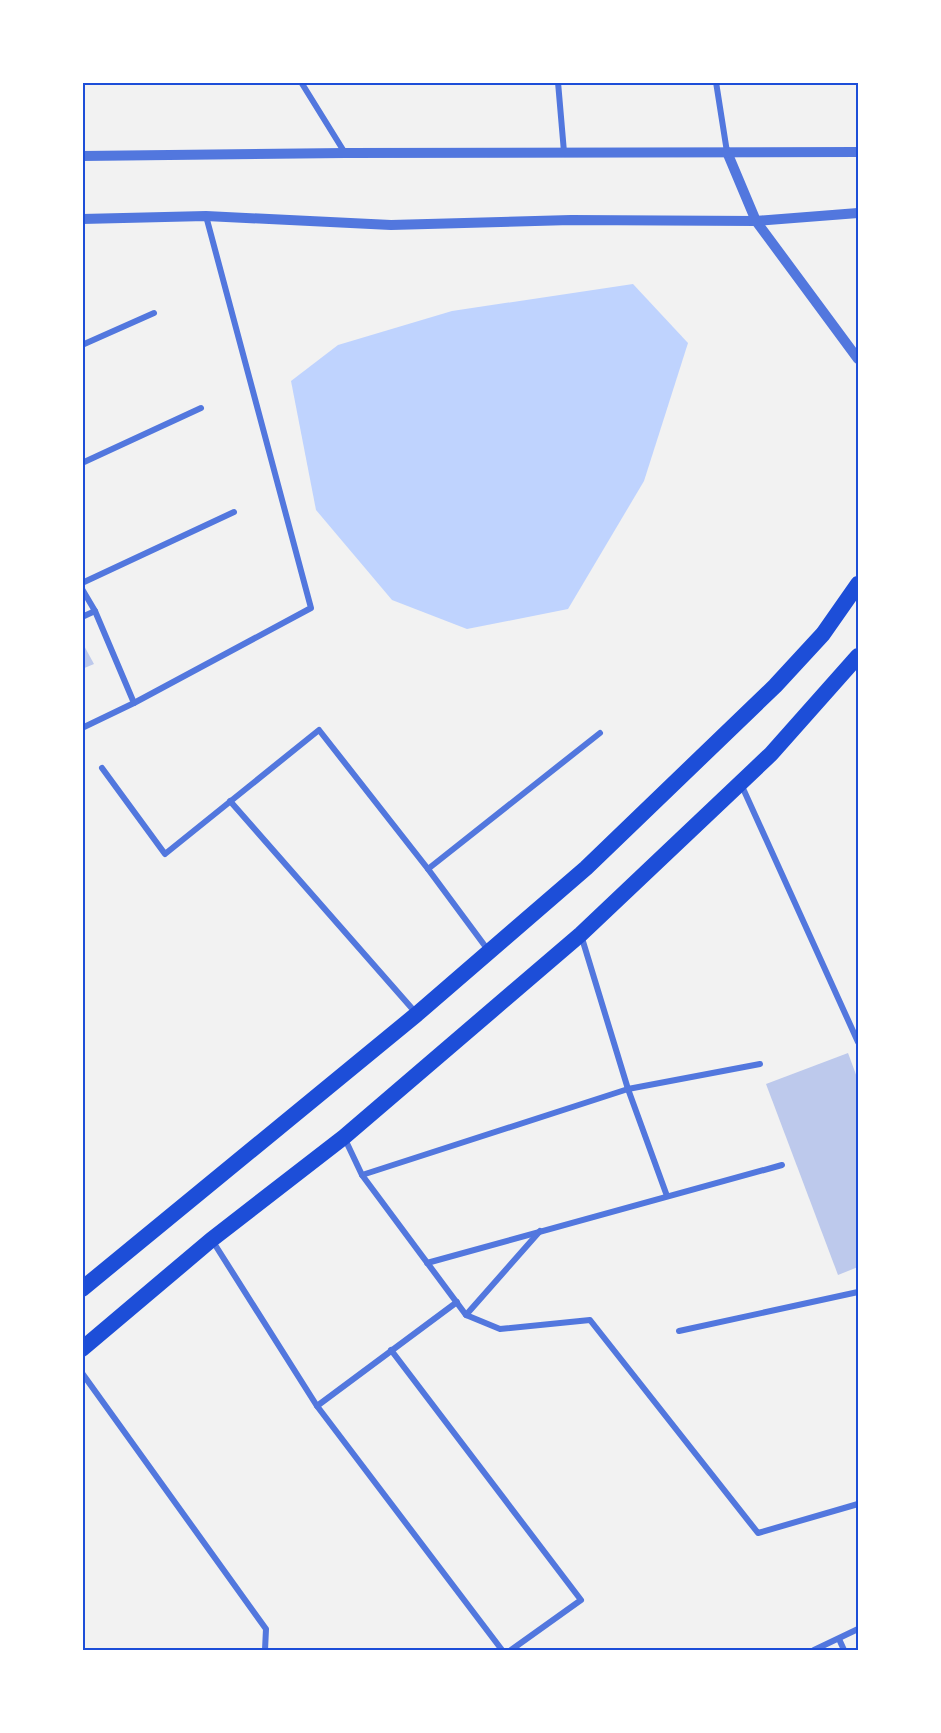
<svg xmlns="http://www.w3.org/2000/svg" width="941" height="1733" font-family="Manrope,sans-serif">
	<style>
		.water { fill: #bfd3fe }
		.building { fill: #bdc9ec }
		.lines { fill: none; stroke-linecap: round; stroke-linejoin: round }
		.minor { stroke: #5277de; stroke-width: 6 }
		.tertiary { stroke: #5277de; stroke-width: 10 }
		.trunk { stroke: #1d4ed8; stroke-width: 16 }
		.neatline { fill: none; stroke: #1d4ed8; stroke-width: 2 }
	</style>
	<rect width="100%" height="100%" fill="#f2f2f2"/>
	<path class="water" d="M633,284L688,343L644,481L568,609L467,629L392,600L316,510L291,381L338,345L452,311Z"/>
	<g class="building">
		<path d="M82,642L94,664L82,669Z"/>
		<path d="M848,1053L858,1080V1267L838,1275L766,1084Z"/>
	</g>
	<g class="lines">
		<g class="minor">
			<path d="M301,82L345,153"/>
			<path d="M558,82L564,152"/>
			<path d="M716,82L727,152"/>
			<path d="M82,345L154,313"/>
			<path d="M82,463L201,408"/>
			<path d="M82,583L234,512"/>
			<path d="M82,589L95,611L134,703"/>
			<path d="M82,617L95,611"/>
			<path d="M82,728L134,703L311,608L206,216"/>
			<path d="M102,768L165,854L319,730L428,869L488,950"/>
			<path d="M741,784L858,1042"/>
			<path d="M230,801L416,1013"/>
			<path d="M428,869L600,733"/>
			<path d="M581,935L628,1089L667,1196"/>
			<path d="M344,1137L362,1175L466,1315L500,1329L590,1320L758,1533L858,1504"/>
			<path d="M362,1175L628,1089L760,1064"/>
			<path d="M212,1240L317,1406L502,1650"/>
			<path d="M427,1263L782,1165"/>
			<path d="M466,1315L540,1231"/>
			<path d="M679,1331L858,1292"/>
			<path d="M391,1350L581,1600L511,1650"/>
			<path d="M82,1373L266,1629L265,1650"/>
			<path d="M317,1406L457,1302"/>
			<path d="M839,1639L844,1650"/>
			<path d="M814,1650L858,1629"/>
		</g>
		<g class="tertiary">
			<path d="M727,152L756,221L858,359"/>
			<path d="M82,156L345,153L858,152"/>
			<path d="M82,219L206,216L391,225L571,220L756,221L858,213"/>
		</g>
		<g class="trunk">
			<path d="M82,1289L417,1014L586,868L775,686L823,634L858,584"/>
			<path d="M82,1349L211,1240L344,1137L581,934L771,754L858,656"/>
		</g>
	</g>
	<rect width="941" height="1733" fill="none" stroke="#ffffff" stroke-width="168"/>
	<rect x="84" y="84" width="773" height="1565" class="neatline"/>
</svg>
